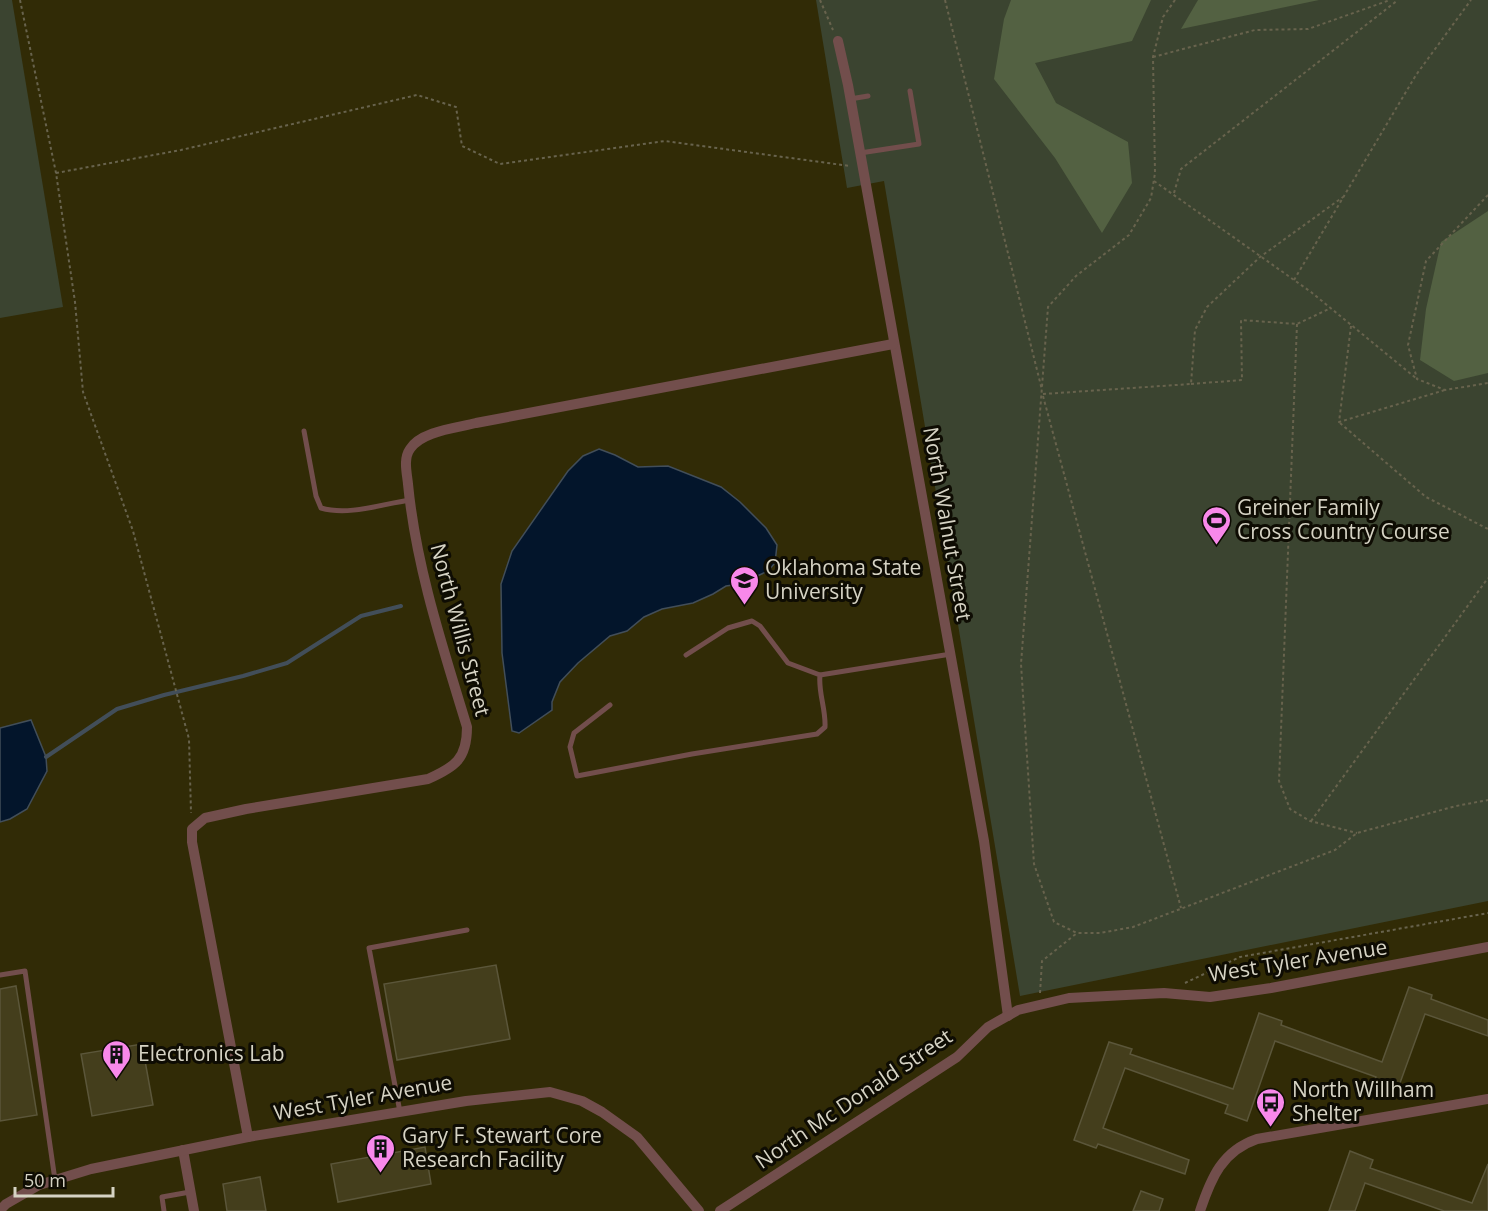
<svg xmlns="http://www.w3.org/2000/svg" width="1488" height="1211" font-family="'Open Sans',sans-serif">
	<style>
		.built { fill: #312b06 }
		.green { fill: #3b4430 }
		.forest { fill: #536142 }
		.water { fill: #03152b; stroke: #424e59; stroke-width: 1.5 }
		.lines { fill: none; stroke-linecap: round; stroke-linejoin: round }
		.stream { stroke: #424e59; stroke-width: 4 }
		.building { fill: #443e1c; stroke: #5b563a; stroke-width: 1.5 }
		.path { stroke: #68634d; stroke-width: 2; stroke-dasharray: 3 3; stroke-linecap: butt }
		.service { stroke: #724e4c; stroke-width: 5 }
		.minor { stroke: #724e4c; stroke-width: 10 }
		.labels { text-anchor: middle; stroke-width: 6; stroke-linejoin: round; paint-order: stroke }
		.poi-label { font-size: 21px; fill: #d6d3c4; stroke: #0e0c03; text-anchor: start }
		.street-label { font-size: 21px; fill: #d6d3c4; stroke: #0e0c03 }
	</style>
	<rect width="100%" height="100%" fill="#282308"/>
	<rect class="built" x="0" y="0" width="1488" height="1211"/>
	<g class="green">
		<path d="M0,0H12L63,307L0,318Z"/>
		<path d="M816,0H1488V901L1020,996L884,181L847,188Z"/>
	</g>
	<g class="forest">
		<path d="M1011,0H1151L1132,41L1035,63L1056,103L1128,142L1132,183L1102,233L1055,158L994,79L1004,19Z"/>
		<path d="M1198,0H1319L1181,29Z"/>
		<path d="M1488,211V373L1454,381L1420,360L1426,309L1441,242Z"/>
	</g>
	<g class="water">
		<path d="M599,449L615,455L638,467L668,466L721,487L740,502L766,528L777,545L775,563L768,571L740,584L726,586L713,594L693,603L662,609L644,617L627,631L610,636L578,663L560,682L552,702V710L519,733L512,731L502,653L501,584L512,551L568,471L583,456Z"/>
		<path d="M31,720L46,757L47,771L27,809L10,819L0,822V728Z"/>
	</g>
	<g class="lines">
		<path class="stream" d="M46,757L117,709L164,695L243,676L287,663L361,616L401,606"/>
	</g>
	<g class="building">
		<path d="M496,965L510,1039L397,1060L384,984Z"/>
		<path d="M16,986L37,1115L0,1121V989Z"/>
		<path d="M1409,987L1432,995L1431,999L1488,1020V1036L1425,1014L1396,1094L1373,1085L1376,1077L1275,1041L1247,1121L1225,1113L1228,1105L1125,1068L1103,1128L1189,1160L1185,1174L1098,1144L1096,1148L1074,1140L1109,1042L1132,1049L1130,1054L1233,1089L1259,1013L1282,1021L1281,1025L1382,1062Z"/>
		<path d="M142,1044L153,1105L92,1116L81,1054Z"/>
		<path d="M425,1147L431,1184L338,1202L331,1164Z"/>
		<path d="M1350,1151L1373,1160L1370,1168L1472,1203L1488,1164V1211H1444L1365,1183L1355,1211H1329Z"/>
		<path d="M260,1177L266,1211H227L223,1184Z"/>
		<path d="M1141,1191L1163,1199L1159,1211H1133Z"/>
	</g>
	<g class="lines">
		<g class="path">
			<path d="M20,0L56,173L75,302L83,392L133,531L189,739L191,813"/>
			<path d="M820,0L833,30"/>
			<path d="M945,0L1042,390"/>
			<path d="M1175,0L1163,17L1153,57L1155,173L1151,198L1129,235L1076,276L1048,307L1021,664L1034,864L1054,922L1077,933H1100L1133,927L1335,850L1357,833L1456,806L1488,800"/>
			<path d="M1153,57L1255,30L1308,29L1390,0"/>
			<path d="M56,173L181,150L417,95L456,107L462,146L500,164L665,141L850,166"/>
			<path d="M1154,181L1311,292L1417,379"/>
			<path d="M1174,193L1181,169L1398,0"/>
			<path d="M1488,195L1426,261L1408,345L1417,379L1445,390L1488,383"/>
			<path d="M1294,280L1416,75L1471,0"/>
			<path d="M1297,324L1279,781L1290,809L1310,821L1357,833"/>
			<path d="M1351,326L1339,422L1445,390"/>
			<path d="M1191,384L1242,380L1241,320L1297,324L1331,308"/>
			<path d="M1043,394L1191,384L1195,330L1207,307L1260,257L1343,197"/>
			<path d="M1043,396L1181,908"/>
			<path d="M1340,423L1426,497L1488,529"/>
			<path d="M1311,821L1488,578"/>
			<path d="M1185,983L1240,957L1488,913"/>
			<path d="M1040,993L1042,961L1077,933"/>
		</g>
		<g class="service">
			<path d="M850,99L868,96"/>
			<path d="M860,153L919,144L910,91"/>
			<path d="M304,431L316,496L321,508C349,516 382,504 410,500"/>
			<path d="M820,675L951,654"/>
			<path d="M610,705L574,733L570,747L577,776L692,754L817,734L825,727C826,709 818,692 820,675L788,663L760,626L752,621L728,628L686,655"/>
			<path d="M0,975L25,971L55,1180"/>
			<path d="M400,1112L369,948L467,930"/>
			<path d="M164,1211L162,1197L190,1192"/>
		</g>
		<g class="minor">
			<path d="M838,41L848,85L984,841L1008,1016"/>
			<path d="M248,1137L192,842V829L205,818L246,809L428,779C455,767 467,759 467,727C443,648 416,567 408,484C407,473 403,459 410,449C421,431 457,428 476,423L893,344"/>
			<path d="M183,1150L194,1211"/>
			<path d="M0,1210L6,1204L39,1185L91,1169L248,1137L466,1101L550,1092L582,1101L602,1112L637,1137L699,1211"/>
			<path d="M720,1211L957,1057L988,1027L1018,1010L1069,998L1164,993L1210,997L1271,988L1488,947"/>
			<path d="M1200,1211C1211,1178 1222,1151 1257,1139L1488,1099"/>
		</g>
	</g>
	<defs>
		<symbol id="stadium-pin" viewBox="-11 -11 22 30"><path d="M0 17L-7.5 6A9.5 9.5 0 1 1 7.5 6Z" fill="#f888ea" stroke="#0e0c03"/><path d="M0-5a6.5 5 0 1 0 0 10a6.5 5 0 1 0 0-10ZM-3.5-1.8h7v3.6h-7Z" fill="#111"/></symbol>
		<symbol id="university-pin" viewBox="-11 -11 22 30"><path d="M0 17L-7.5 6A9.5 9.5 0 1 1 7.5 6Z" fill="#f888ea" stroke="#0e0c03"/><path d="M0-5L7-2L0 1L-7-2ZM-4 1L0 2.5L4 1V4Q0 6-4 4Z" fill="#111"/></symbol>
		<symbol id="building-pin" viewBox="-11 -11 22 30"><path d="M0 17L-7.5 6A9.5 9.5 0 1 1 7.5 6Z" fill="#f888ea" stroke="#0e0c03"/><path d="M-4-6H4V6H1V3H-1V6H-4ZM-2.5-4.3h1.7v1.8h-1.7ZM.8-4.3h1.7v1.8H.8ZM-2.5-1h1.7V.8h-1.7ZM.8-1h1.7V.8H.8Z" fill="#111"/></symbol>
		<symbol id="bus-pin" viewBox="-11 -11 22 30"><path d="M0 17L-7.5 6A9.5 9.5 0 1 1 7.5 6Z" fill="#f888ea" stroke="#0e0c03"/><path d="M-5-6H5V4H4V6H2V4H-2V6H-4V4H-5ZM-3.5-4V0h7V-4ZM-3.5 1.2v1.5H-2V1.2ZM2 1.2v1.5H3.5V1.2Z" fill="#111"/></symbol>
	</defs>
	<g fill-rule="evenodd">
		<use href="#stadium-pin" x="1200" y="504" width="33" height="45"/>
		<use href="#university-pin" x="728" y="564" width="33" height="45"/>
		<use href="#building-pin" x="100" y="1038" width="33" height="45"/>
		<use href="#bus-pin" x="1254" y="1086" width="33" height="45"/>
		<use href="#building-pin" x="364" y="1132" width="33" height="45"/>
	</g>
	<g class="labels">
		<g class="poi-label">
			<text x="1237" y="515">Greiner Family<tspan x="1237" dy="24">Cross Country Course</tspan></text>
			<text x="765" y="575">Oklahoma State<tspan x="765" dy="24">University</tspan></text>
			<text x="138" y="1061">Electronics Lab</text>
			<text x="1292" y="1097">North Willham<tspan x="1292" dy="24">Shelter</tspan></text>
			<text x="402" y="1143">Gary F. Stewart Core<tspan x="402" dy="24">Research Facility</tspan></text>
		</g>
		<g class="street-label">
			<text transform="translate(947 524) rotate(80)" y="7">North Walnut Street</text>
			<text transform="translate(460 630) rotate(75)" y="7">North Willis Street</text>
			<text transform="translate(1298 961) rotate(-9)" y="7">West Tyler Avenue</text>
			<text transform="translate(363 1098) rotate(-10)" y="7">West Tyler Avenue</text>
			<text transform="translate(854 1099) rotate(-34)" y="7">North Mc Donald Street</text>
		</g>
	</g>
	<path d="M15 1187v9h98v-9" fill="none" stroke="#d6d3c4" stroke-width="3"/>
	<text x="24" y="1187" font-size="18" fill="#d6d3c4" stroke="#0e0c03" stroke-width="4.5" paint-order="stroke">50 m</text>
</svg>
